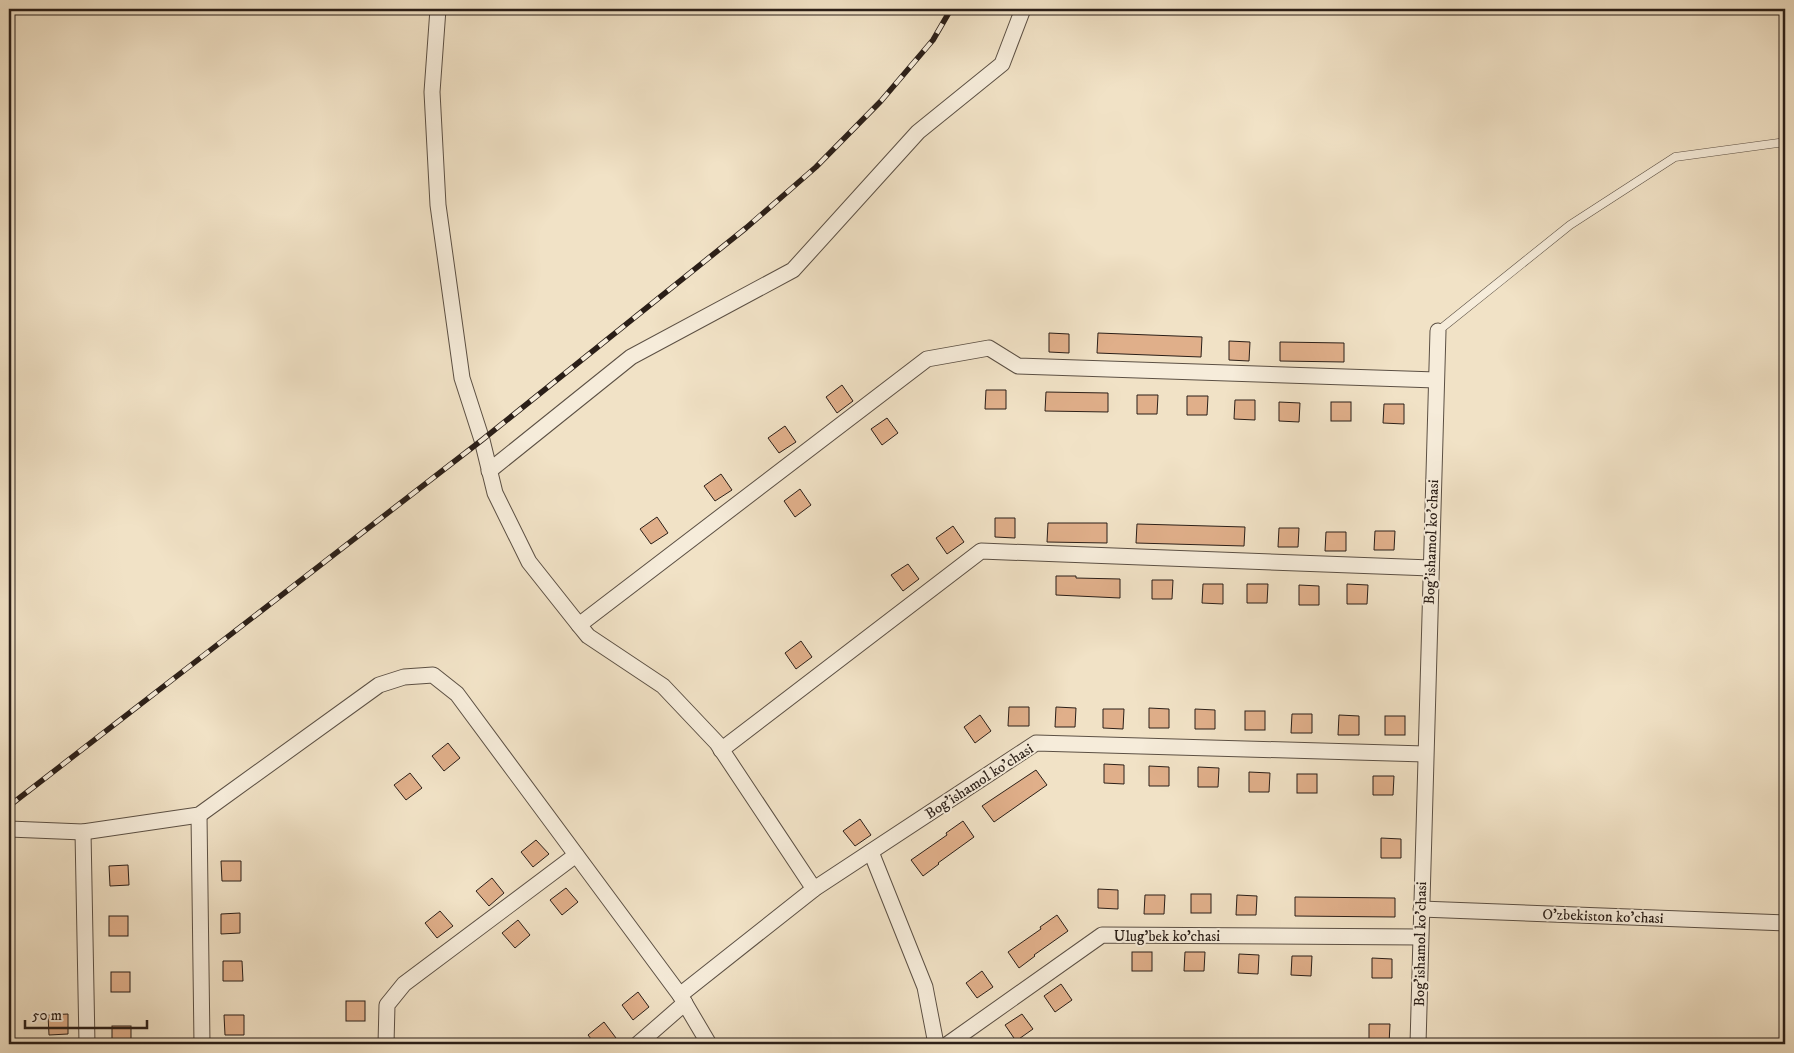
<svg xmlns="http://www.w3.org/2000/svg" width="1794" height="1053" font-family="'IM FELL DW Pica',serif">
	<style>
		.building { fill: #e0af8a; stroke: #2b1f18 }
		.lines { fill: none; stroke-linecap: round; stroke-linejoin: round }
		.service-casing { stroke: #5c5044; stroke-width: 9 }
		.minor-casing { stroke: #5c5044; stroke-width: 17 }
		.service { stroke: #f6ecda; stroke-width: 8 }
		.minor { stroke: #f6ecda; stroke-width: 15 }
		.rail-casing { stroke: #2b1f18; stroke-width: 5.5 }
		.rail { stroke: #f6ecda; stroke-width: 4; stroke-dasharray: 11; stroke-linecap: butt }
		.labels { text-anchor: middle; stroke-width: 4; stroke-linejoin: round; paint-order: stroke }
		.street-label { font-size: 15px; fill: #2b1f18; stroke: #f6ecda }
	</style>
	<rect width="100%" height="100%" fill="#f1e2c6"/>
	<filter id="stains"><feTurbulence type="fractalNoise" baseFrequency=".004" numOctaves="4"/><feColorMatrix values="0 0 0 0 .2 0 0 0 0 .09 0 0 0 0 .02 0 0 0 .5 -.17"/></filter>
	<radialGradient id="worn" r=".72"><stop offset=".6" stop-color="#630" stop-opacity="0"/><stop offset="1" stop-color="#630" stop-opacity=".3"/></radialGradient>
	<g class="building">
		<path d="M1049,333L1069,334V353L1049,352Z"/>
		<path d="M1098,333L1202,337L1201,357L1097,353Z"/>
		<path d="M1229,341L1250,342L1249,361L1229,360Z"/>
		<path d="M1280,342L1344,343V362L1280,361Z"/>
		<path d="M842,385L853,401L837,413L826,397Z"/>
		<path d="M986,390H1006V409H985Z"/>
		<path d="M1046,392L1108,393V412L1045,411Z"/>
		<path d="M1137,395H1158L1157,414H1137Z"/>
		<path d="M1187,396H1208L1207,415H1187Z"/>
		<path d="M1235,400H1255V420L1234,419Z"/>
		<path d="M1279,402L1300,403L1299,422L1279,421Z"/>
		<rect x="1331" y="402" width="20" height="19"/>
		<path d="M1384,404H1404V424L1383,423Z"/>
		<path d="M887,418L898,433L882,445L871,429Z"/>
		<path d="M785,426L796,442L779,453L768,438Z"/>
		<path d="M721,474L732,490L715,501L704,486Z"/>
		<path d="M800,489L811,505L795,517L784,501Z"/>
		<path d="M657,517L668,533L651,544L640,529Z"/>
		<path d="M995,518H1015V538L995,537Z"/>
		<path d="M1048,523H1107V543L1047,542Z"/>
		<path d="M1137,524L1245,527L1244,546L1136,543Z"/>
		<path d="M953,526L964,542L947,554L936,538Z"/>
		<path d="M1279,528H1299L1298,547H1278Z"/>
		<path d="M1375,531H1395L1394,550H1374Z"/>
		<path d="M1326,532H1346V551H1325Z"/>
		<path d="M908,564L919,579L903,591L891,575Z"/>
		<path d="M1056,576H1076V578L1120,579V598L1056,595Z"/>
		<path d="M1152,580H1173L1172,599H1152Z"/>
		<path d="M1203,584H1223V604L1202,603Z"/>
		<path d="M1247,584H1268L1267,603H1247Z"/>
		<path d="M1347,584L1368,585L1367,604H1347Z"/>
		<path d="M1299,585L1319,586V605H1299Z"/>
		<path d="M801,641L812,657L796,669L785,653Z"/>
		<path d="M1009,707H1029V726H1008Z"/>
		<path d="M1056,707L1076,708L1075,727H1055Z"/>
		<path d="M1149,708L1169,709V728H1149Z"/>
		<path d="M1103,709H1124L1123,729L1103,728Z"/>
		<path d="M1195,709L1215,710V729H1195Z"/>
		<rect x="1245" y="711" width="20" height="19"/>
		<path d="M1292,714H1312V733H1291Z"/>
		<path d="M980,715L991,731L975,743L964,727Z"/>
		<path d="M1339,715L1359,716V735H1338Z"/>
		<rect x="1385" y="716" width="20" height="19"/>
		<path d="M448,743L460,758L444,771L432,756Z"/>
		<path d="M1104,764L1124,765V784L1104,783Z"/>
		<path d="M1149,766L1169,767V786H1149Z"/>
		<path d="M1198,767L1219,768L1218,787H1198Z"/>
		<path d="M1036,770L1047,785L994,822L982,806Z"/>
		<path d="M1249,772L1270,773L1269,792H1249Z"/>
		<path d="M410,773L422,788L406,800L394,785Z"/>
		<rect x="1297" y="774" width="20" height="19"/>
		<path d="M1373,776H1394L1393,795H1373Z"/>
		<path d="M860,819L871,835L855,846L843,831Z"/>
		<path d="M963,821L974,837L938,863L939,864L923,876L911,860L947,835L946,833Z"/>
		<path d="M1381,838L1401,839V858H1381Z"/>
		<path d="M536,840L549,854L533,867L521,852Z"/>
		<path d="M221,861H241V881H222Z"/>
		<path d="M128,865L129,885L110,886L109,866Z"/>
		<path d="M492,878L504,893L489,906L476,891Z"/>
		<path d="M566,888L578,902L562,915L550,900Z"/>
		<path d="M1098,889L1118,890V909L1098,908Z"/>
		<rect x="1191" y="894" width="20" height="19"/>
		<path d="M1145,895H1165L1164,914H1144Z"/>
		<path d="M1237,895L1257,896L1256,915H1236Z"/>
		<path d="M1295,897L1395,898V917L1295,916Z"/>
		<path d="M440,911L453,926L437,938L425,923Z"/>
		<path d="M240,913V933L221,934V914Z"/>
		<path d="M1057,915L1068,931L1034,955L1035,956L1019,968L1008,952L1041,929L1040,927Z"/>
		<rect x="109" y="916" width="19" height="20"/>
		<path d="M518,920L530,935L515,948L502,933Z"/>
		<rect x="1132" y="952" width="20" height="19"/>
		<path d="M1185,952H1205L1204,971H1184Z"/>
		<path d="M1239,954L1259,955L1258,974L1238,973Z"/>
		<path d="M1292,956H1312L1311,976L1291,975Z"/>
		<path d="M1372,958L1392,959V978H1372Z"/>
		<path d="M223,961H242L243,981H223Z"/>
		<path d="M982,971L993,987L977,998L966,983Z"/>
		<rect x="111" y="972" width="19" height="20"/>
		<path d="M1061,984L1072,1000L1055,1012L1044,996Z"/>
		<path d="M638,992L649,1007L633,1020L622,1005Z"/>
		<rect x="346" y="1001" width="19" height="20"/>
		<path d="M68,1014V1034L49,1035L48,1015Z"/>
		<path d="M1022,1014L1033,1029L1016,1041L1005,1025Z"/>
		<path d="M224,1015H244V1035H225Z"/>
		<path d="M604,1022L616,1038L607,1044H595L588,1035Z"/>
		<path d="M1369,1024H1390L1389,1044L1369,1043Z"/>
		<rect x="112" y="1026" width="19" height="18"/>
	</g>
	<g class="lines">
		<defs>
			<path id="service" d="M1438,331L1570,225L1675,157L1785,142"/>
			<g id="minor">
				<path d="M438,9L432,92L438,205L462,378L482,440L495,493L529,562L579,625L588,636L663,686L717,743L814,889"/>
				<path d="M489,471L631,357L793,270L918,132L1002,64L1023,9"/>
				<path d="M579,625L927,359L989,348L1018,366L1436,380"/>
				<path d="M721,750L981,551L1431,568"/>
				<path d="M199,815L202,1044"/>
				<path d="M9,829L83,832L199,815L379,685L404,677L433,675L457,694L680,995L709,1044"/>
				<path d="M83,832L87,1044"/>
				<path d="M871,852L925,987L936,1044"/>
				<path d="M1421,909L1785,923"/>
				<path d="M680,995L814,889L1036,743L1425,754"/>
				<path d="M386,1044L387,1005L404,984L576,855"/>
				<path d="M638,1044L685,1003"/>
				<path d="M948,1044L1102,935L1420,937"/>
				<path d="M1418,1044L1438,331"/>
			</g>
		</defs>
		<use href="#service" class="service-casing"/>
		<use href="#minor" class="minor-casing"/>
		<use href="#service" class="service"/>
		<use href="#minor" class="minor"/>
		<defs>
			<path id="rail" d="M9,806L482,440L746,228L816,167L881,101L933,40L951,9"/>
		</defs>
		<use href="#rail" class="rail-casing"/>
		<use href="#rail" class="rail"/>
	</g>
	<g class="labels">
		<g class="street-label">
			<text transform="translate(1431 542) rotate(-88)" y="5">Bog'ishamol ko'chasi</text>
			<text transform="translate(979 781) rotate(-33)" y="5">Bog'ishamol ko'chasi</text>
			<text transform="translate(1603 916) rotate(2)" y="5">O'zbekiston ko'chasi</text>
			<text x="1167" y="941">Ulug'bek ko'chasi</text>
			<text transform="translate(1420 944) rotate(-89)" y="5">Bog'ishamol ko'chasi</text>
		</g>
	</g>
	<rect width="1794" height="1053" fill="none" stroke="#f1e2c6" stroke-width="30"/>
	<rect x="10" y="10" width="1774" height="1033" fill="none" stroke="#2b1f18" stroke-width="2.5"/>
	<rect x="15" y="15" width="1764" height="1023" fill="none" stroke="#2b1f18"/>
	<path d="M25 1020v8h122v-8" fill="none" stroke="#2b1f18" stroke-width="2.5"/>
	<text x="32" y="1020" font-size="15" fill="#2b1f18" stroke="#f6ecda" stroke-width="4" paint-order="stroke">50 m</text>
	<rect width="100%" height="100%" filter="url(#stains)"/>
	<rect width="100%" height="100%" fill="url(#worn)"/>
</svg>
